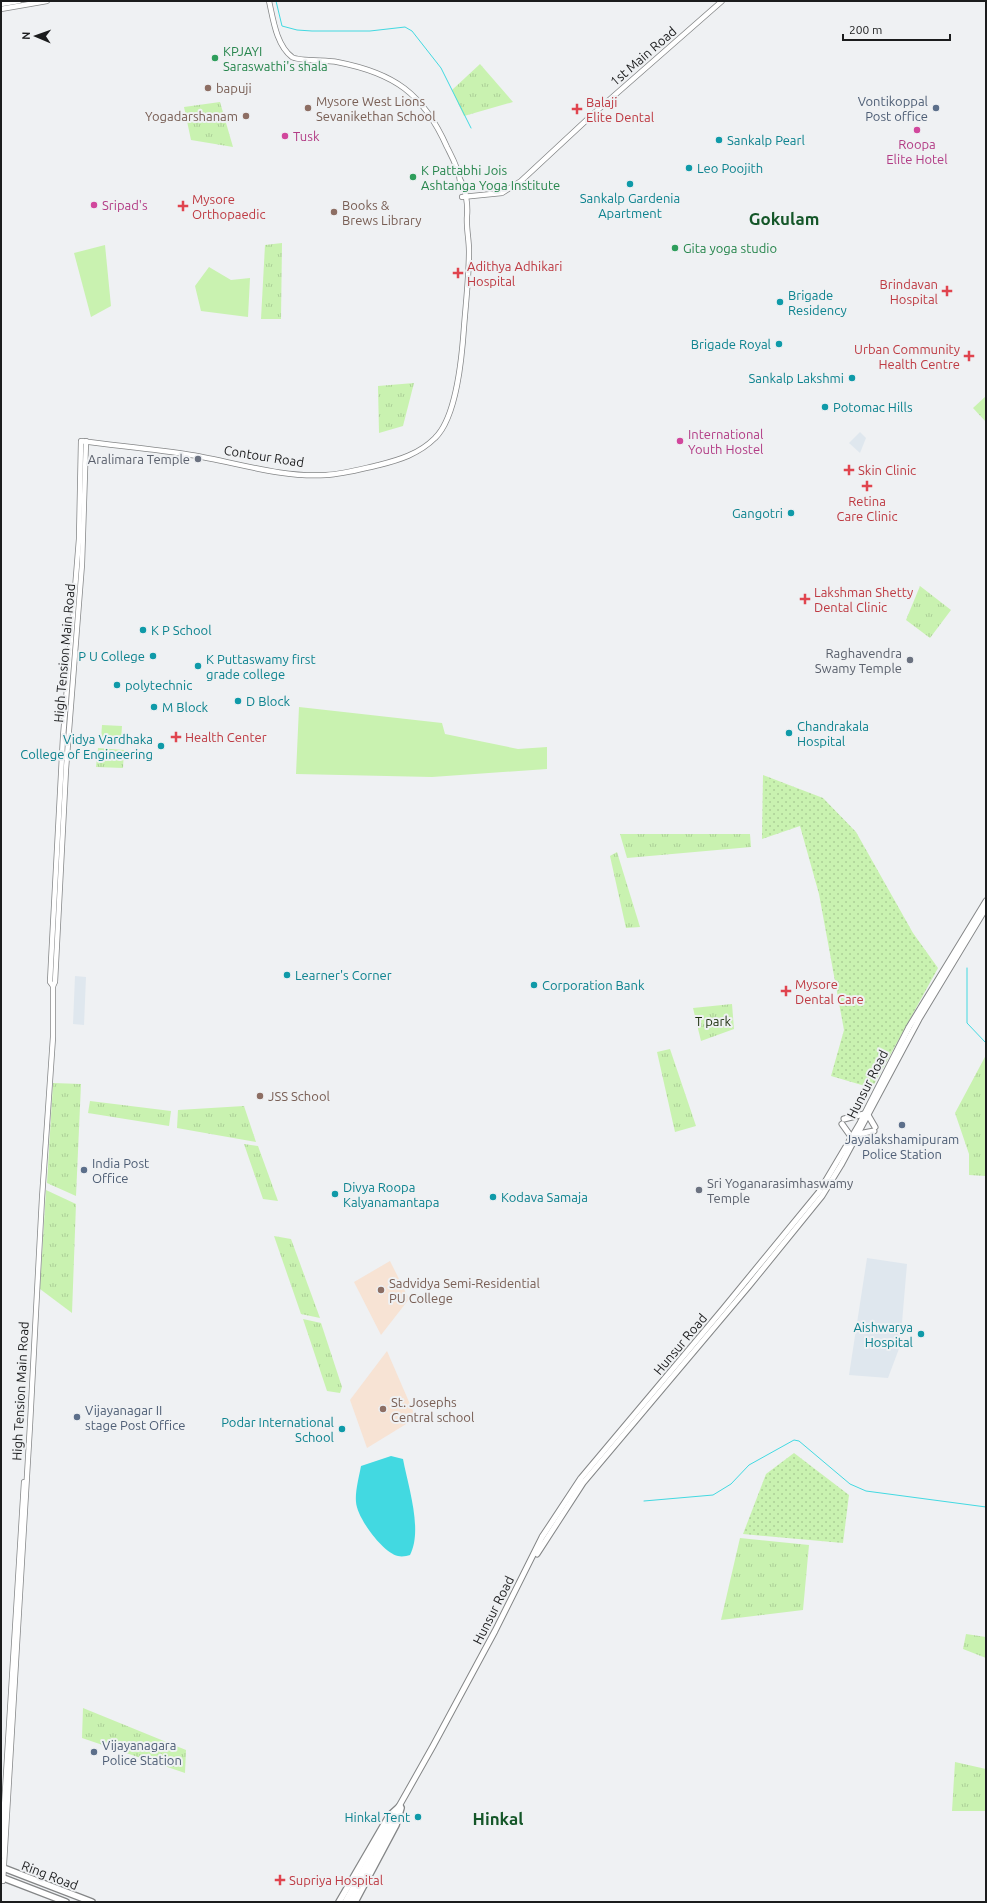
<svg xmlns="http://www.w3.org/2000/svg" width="987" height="1903" font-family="Ubuntu,sans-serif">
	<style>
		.built { fill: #dfe7ee }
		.education { fill: #f7e3d4 }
		.grass { fill: url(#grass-dots) }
		.park { fill: url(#park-tufts) }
		.garden { fill: #c9f2b0 }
		.water { fill: #42d9e1 }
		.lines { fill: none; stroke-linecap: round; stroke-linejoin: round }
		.stream { stroke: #42d9e1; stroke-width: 1 }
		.secondary-casing { stroke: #848687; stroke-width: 6 }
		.primary-casing { stroke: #848687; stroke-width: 7 }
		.highway-casing { stroke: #848687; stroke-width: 8 }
		.secondary { stroke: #fff; stroke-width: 4.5 }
		.primary { stroke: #fff; stroke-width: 5 }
		.highway { stroke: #fff; stroke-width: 5.5 }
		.leisure-dot { fill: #2e9e5b; stroke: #eff1f3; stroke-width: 1.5 }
		.education-dot { fill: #8d6e63; stroke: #eff1f3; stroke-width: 1.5 }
		.service-dot { fill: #5c6f8a; stroke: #eff1f3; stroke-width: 1.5 }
		.health-dot { fill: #e0444e; stroke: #eff1f3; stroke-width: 1.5 }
		.hotel-dot { fill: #d1479c; stroke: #eff1f3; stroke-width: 1.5 }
		.culture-dot { fill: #0f9aa8; stroke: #eff1f3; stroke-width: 1.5 }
		.worship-dot { fill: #6b7280; stroke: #eff1f3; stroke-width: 1.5 }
		.labels { text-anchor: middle; stroke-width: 4; stroke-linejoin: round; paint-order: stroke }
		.leisure-label { font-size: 13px; fill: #27864d; stroke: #eff1f3; text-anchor: start }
		.street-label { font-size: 13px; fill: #1b1c1d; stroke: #eff1f3 }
		.education-label { font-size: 13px; fill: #785e54; stroke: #eff1f3; text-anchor: start }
		.service-label { font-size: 13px; fill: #4e5e75; stroke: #eff1f3; text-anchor: start }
		.health-label { font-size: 13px; fill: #be3a42; stroke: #eff1f3; text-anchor: start }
		.hotel-label { font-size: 13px; fill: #b23c85; stroke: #eff1f3; text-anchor: start }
		.culture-label { font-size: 13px; fill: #0d838f; stroke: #eff1f3; text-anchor: start }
		.worship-label { font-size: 13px; fill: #5b616d; stroke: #eff1f3; text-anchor: end }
		.park-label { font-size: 13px; fill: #1d300e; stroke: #eff1f3 }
		.district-label { font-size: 17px; font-weight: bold; fill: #145628; stroke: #eff1f3 }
	</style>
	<defs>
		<pattern id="grass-dots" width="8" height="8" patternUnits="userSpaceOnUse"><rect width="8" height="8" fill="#c9f2b0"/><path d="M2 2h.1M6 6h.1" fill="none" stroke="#accf97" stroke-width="1.8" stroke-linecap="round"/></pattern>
		<pattern id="park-tufts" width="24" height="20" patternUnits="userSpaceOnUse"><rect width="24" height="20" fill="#c9f2b0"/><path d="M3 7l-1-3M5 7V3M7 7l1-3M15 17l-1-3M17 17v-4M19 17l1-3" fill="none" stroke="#accf97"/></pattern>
	</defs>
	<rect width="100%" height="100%" fill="#eff1f3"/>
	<g class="built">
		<path d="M860,432L866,438L860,453L849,443Z"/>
		<path d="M75,976L86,977L84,1025L73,1024Z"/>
		<path d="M867,1258L907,1264L900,1346L888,1378L849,1375Z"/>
	</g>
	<g class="education">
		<path d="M390,1261L409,1299L381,1335L354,1282Z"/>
		<path d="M387,1351L416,1418L367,1448L350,1400Z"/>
	</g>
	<g class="grass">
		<path d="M763,775L823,798L856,832L913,933L938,968L872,1088L831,1076L844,1030L819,894L800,826L762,839Z"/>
		<path d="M794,1453L849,1495L843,1543L743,1534L766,1474Z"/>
	</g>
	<g class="park">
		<path d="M480,64L513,102L464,116L452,90Z"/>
		<path d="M220,102L233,147L191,140L184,107Z"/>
		<path d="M282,243L281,319H261L265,245Z"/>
		<path d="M414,383L403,426L379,433L378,386Z"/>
		<path d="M986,396V422L973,408Z"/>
		<path d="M920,586L951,610L930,638L906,620Z"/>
		<path d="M98,748L124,750L123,768L96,767Z"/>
		<path d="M620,834H750L751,847L627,858Z"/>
		<path d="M617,852L640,927L626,928L610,856Z"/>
		<path d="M732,1004L734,1029L701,1041L693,1008Z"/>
		<path d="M670,1049L696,1126L675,1132L657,1052Z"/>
		<path d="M986,1055V1176L969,1175V1154L955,1113Z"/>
		<path d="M53,1083L81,1084L76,1196L47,1183Z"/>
		<path d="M90,1101L171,1111L169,1126L88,1113Z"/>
		<path d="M244,1106L256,1142L177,1128L178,1110Z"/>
		<path d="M244,1144L258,1146L278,1201L263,1199Z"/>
		<path d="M46,1190L76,1204L72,1313L40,1289Z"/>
		<path d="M274,1236L291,1239L320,1318L301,1314Z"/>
		<path d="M303,1319L321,1323L342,1387L340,1393L327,1391Z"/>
		<path d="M740,1538L809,1545L803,1610L721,1620Z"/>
		<path d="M966,1634L986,1637V1658L963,1649Z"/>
		<path d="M83,1708L186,1750L185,1773L82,1738Z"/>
		<path d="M955,1762L986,1769V1811H952Z"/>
	</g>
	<g class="garden">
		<path d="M105,245L111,306L91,317L74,253Z"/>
		<path d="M209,267L231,280L250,278L248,317L201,311L195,286Z"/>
		<path d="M299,707L442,723L445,734L518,749L547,747V769L432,777L296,774Z"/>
		<path d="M102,725L122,726L121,741L101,739Z"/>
	</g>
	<path class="water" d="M391,1456L403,1459C408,1486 423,1530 410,1555C407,1556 402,1557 398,1556C383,1553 357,1518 356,1502C355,1491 359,1477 361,1466Z"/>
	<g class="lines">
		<g class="stream">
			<path d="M276,1L282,26L297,30L312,31H370L405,27L412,31L441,68L471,128"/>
			<path d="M967,968V1023L986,1043"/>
			<path d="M644,1501L713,1495L731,1484L749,1465L794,1440L799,1441L850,1484L866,1491L986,1507"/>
		</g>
		<defs>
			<g id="secondary">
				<path d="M269,1C273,18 276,45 292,57C297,61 327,60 337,62C394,73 423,93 447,147C452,157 459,169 460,181"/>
				<path d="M1,4L19,1"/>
				<path d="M1,9L47,1"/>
				<path d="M462,197L502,193L521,181L592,115L722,1"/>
				<path d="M53,986L50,982L51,962L63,737L79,539L81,441C118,446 155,449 191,455C235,462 281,478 326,475C344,474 361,469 379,465C399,460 419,454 435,438C457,417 462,356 464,327C466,301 469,276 469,251C469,239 466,227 467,216C468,205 466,190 460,179"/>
				<path d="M1,1856L24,1482"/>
				<path d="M3,1881L30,1425L42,1198L53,1037V986L55,982L66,769L82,564L86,441"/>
			</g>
			<g id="primary">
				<path d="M868,1115L875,1127"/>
				<path d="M844,1119L864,1114"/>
				<path d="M842,1124L852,1138"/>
				<path d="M858,1134L874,1131"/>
				<path d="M537,1554L583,1483L749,1286L822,1196L841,1165L919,1019L986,908"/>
				<path d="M345,1902L433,1746L495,1631L542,1537L581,1478L723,1309L819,1192L860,1123L909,1027L986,901"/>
				<path d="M350,1902L397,1817"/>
			</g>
			<g id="highway">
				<path d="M1,1867L92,1902"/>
				<path d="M1,1877L66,1902"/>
				<path d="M339,1902L389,1816L400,1806"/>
				<path d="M355,1902L396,1825L401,1808"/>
			</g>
		</defs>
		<use href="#secondary" class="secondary-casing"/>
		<use href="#primary" class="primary-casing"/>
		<use href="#highway" class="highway-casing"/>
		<use href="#secondary" class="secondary"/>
		<use href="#primary" class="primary"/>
		<use href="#highway" class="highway"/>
	</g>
	<g class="leisure-dot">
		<circle cx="215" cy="58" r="4"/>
		<circle cx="413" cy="177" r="4"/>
		<circle cx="675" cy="248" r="4"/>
	</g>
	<g class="education-dot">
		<circle cx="208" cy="88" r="4"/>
		<circle cx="308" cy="108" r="4"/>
		<circle cx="246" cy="116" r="4"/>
		<circle cx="334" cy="212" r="4"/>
		<circle cx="260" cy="1096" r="4"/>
		<circle cx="381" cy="1290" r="4"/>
		<circle cx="383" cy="1409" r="4"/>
	</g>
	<g class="service-dot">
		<circle cx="936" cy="108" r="4"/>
		<circle cx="902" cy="1125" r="4"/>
		<circle cx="84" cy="1170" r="4"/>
		<circle cx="77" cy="1417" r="4"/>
		<circle cx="94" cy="1752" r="4"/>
	</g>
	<g class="health-dot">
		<path d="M575 103h4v4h4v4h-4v4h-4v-4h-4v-4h4z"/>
		<path d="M181 200h4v4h4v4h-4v4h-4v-4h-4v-4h4z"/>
		<path d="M456 267h4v4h4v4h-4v4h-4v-4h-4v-4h4z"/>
		<path d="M945 285h4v4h4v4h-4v4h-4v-4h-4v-4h4z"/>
		<path d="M967 350h4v4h4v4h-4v4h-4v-4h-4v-4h4z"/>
		<path d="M847 464h4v4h4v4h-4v4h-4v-4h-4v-4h4z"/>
		<path d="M865 480h4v4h4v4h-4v4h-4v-4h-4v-4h4z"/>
		<path d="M803 593h4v4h4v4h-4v4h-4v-4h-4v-4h4z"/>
		<path d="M174 731h4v4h4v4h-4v4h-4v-4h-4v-4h4z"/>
		<path d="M784 985h4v4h4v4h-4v4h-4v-4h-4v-4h4z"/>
		<path d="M278 1874h4v4h4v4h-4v4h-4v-4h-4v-4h4z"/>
	</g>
	<g class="hotel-dot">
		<circle cx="917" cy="130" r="4"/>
		<circle cx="285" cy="136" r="4"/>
		<circle cx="94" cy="205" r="4"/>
		<circle cx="680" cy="441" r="4"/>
	</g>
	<g class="culture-dot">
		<circle cx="719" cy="140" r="4"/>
		<circle cx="689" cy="168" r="4"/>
		<circle cx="630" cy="184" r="4"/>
		<circle cx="780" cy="302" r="4"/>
		<circle cx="779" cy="344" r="4"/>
		<circle cx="852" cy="378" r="4"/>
		<circle cx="825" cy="407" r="4"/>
		<circle cx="791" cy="513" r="4"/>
		<circle cx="143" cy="630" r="4"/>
		<circle cx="153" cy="656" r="4"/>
		<circle cx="198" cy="666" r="4"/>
		<circle cx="117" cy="685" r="4"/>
		<circle cx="238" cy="701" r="4"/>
		<circle cx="154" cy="707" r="4"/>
		<circle cx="789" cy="733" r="4"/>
		<circle cx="161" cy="746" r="4"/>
		<circle cx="287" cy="975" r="4"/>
		<circle cx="534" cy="985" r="4"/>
		<circle cx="335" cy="1194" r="4"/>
		<circle cx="493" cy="1197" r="4"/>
		<circle cx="921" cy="1334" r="4"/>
		<circle cx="342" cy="1429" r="4"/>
		<circle cx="418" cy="1817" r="4"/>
	</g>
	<g class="worship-dot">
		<circle cx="198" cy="459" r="4"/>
		<circle cx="910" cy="660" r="4"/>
		<circle cx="699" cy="1190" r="4"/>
	</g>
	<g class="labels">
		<g class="leisure-label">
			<text x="223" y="56">KPJAYI<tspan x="223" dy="15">Saraswathi's shala</tspan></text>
			<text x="421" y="175">K Pattabhi Jois<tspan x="421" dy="15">Ashtanga Yoga Institute</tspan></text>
			<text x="683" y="253">Gita yoga studio</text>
		</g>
		<g class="street-label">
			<text transform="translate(643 56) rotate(-41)" y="5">1st Main Road</text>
			<text transform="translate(264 456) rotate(9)" y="5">Contour Road</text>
			<text transform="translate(64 653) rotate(-85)" y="5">High Tension Main Road</text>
			<text transform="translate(867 1084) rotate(-63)" y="5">Hunsur Road</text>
			<text transform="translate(680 1344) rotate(-50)" y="5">Hunsur Road</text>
			<text transform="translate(20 1391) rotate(-87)" y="5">High Tension Main Road</text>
			<text transform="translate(493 1610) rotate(-63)" y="5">Hunsur Road</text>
			<text transform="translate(50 1875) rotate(21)" y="5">Ring Road</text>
		</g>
		<g class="education-label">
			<text x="216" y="93">bapuji</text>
			<text x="316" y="106">Mysore West Lions<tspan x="316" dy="15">Sevanikethan School</tspan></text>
			<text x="238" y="121" text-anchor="end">Yogadarshanam</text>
			<text x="342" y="210">Books &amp;<tspan x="342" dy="15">Brews Library</tspan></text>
			<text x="268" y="1101">JSS School</text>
			<text x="389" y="1288">Sadvidya Semi-Residential<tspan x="389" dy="15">PU College</tspan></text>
			<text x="391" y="1407">St. Josephs<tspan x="391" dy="15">Central school</tspan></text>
		</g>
		<g class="service-label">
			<text x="928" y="106" text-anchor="end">Vontikoppal<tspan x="928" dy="15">Post office</tspan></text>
			<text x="902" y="1144" text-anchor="middle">Jayalakshamipuram<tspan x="902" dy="15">Police Station</tspan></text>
			<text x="92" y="1168">India Post<tspan x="92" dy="15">Office</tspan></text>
			<text x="85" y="1415">Vijayanagar II<tspan x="85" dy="15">stage Post Office</tspan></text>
			<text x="102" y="1750">Vijayanagara<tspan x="102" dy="15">Police Station</tspan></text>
		</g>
		<g class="health-label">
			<text x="586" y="107">Balaji<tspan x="586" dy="15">Elite Dental</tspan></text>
			<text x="192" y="204">Mysore<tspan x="192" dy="15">Orthopaedic</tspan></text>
			<text x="467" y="271">Adithya Adhikari<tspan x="467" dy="15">Hospital</tspan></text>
			<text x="938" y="289" text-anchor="end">Brindavan<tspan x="938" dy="15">Hospital</tspan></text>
			<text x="960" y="354" text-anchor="end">Urban Community<tspan x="960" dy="15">Health Centre</tspan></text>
			<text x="858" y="475">Skin Clinic</text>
			<text x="867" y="506" text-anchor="middle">Retina<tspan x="867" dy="15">Care Clinic</tspan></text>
			<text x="814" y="597">Lakshman Shetty<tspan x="814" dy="15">Dental Clinic</tspan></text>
			<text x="185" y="742">Health Center</text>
			<text x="795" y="989">Mysore<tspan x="795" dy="15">Dental Care</tspan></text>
			<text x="289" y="1885">Supriya Hospital</text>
		</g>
		<g class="hotel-label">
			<text x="293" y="141">Tusk</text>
			<text x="917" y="149" text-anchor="middle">Roopa<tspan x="917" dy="15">Elite Hotel</tspan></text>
			<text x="102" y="210">Sripad's</text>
			<text x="688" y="439">International<tspan x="688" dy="15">Youth Hostel</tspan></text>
		</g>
		<g class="culture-label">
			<text x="727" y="145">Sankalp Pearl</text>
			<text x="697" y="173">Leo Poojith</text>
			<text x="630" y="203" text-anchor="middle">Sankalp Gardenia<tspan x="630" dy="15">Apartment</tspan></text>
			<text x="788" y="300">Brigade<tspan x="788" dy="15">Residency</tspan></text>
			<text x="771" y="349" text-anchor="end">Brigade Royal</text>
			<text x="844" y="383" text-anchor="end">Sankalp Lakshmi</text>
			<text x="833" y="412">Potomac Hills</text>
			<text x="783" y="518" text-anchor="end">Gangotri</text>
			<text x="151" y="635">K P School</text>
			<text x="145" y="661" text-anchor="end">P U College</text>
			<text x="206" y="664">K Puttaswamy first<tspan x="206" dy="15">grade college</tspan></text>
			<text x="125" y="690">polytechnic</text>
			<text x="246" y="706">D Block</text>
			<text x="162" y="712">M Block</text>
			<text x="797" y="731">Chandrakala<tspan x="797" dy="15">Hospital</tspan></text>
			<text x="153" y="744" text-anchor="end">Vidya Vardhaka<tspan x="153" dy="15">College of Engineering</tspan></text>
			<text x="295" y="980">Learner's Corner</text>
			<text x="542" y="990">Corporation Bank</text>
			<text x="343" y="1192">Divya Roopa<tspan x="343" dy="15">Kalyanamantapa</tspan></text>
			<text x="501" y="1202">Kodava Samaja</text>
			<text x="913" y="1332" text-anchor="end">Aishwarya<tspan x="913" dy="15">Hospital</tspan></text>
			<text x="334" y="1427" text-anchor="end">Podar International<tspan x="334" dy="15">School</tspan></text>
			<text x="410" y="1822" text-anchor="end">Hinkal Tent</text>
		</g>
		<g class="worship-label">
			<text x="190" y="464">Aralimara Temple</text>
			<text x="902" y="658">Raghavendra<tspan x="902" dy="15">Swamy Temple</tspan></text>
			<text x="707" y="1188" text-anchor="start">Sri Yoganarasimhaswamy<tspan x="707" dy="15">Temple</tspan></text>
		</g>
		<g class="park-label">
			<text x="713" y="1026">T park</text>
		</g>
		<g class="district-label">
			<text x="784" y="225">Gokulam</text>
			<text x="498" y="1825">Hinkal</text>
		</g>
	</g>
	<rect width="987" height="1903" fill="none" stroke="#1b1c1d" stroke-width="4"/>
	<g transform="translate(36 36) rotate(272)" stroke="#eff1f3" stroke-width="3" paint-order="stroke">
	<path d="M0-3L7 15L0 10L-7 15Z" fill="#1b1c1d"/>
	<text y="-6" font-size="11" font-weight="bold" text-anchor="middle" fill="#1b1c1d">N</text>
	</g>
	<path d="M843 34v6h107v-6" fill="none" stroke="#1b1c1d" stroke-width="2"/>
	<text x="849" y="34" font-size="12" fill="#1b1c1d" stroke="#eff1f3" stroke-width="3" paint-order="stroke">200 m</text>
</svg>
